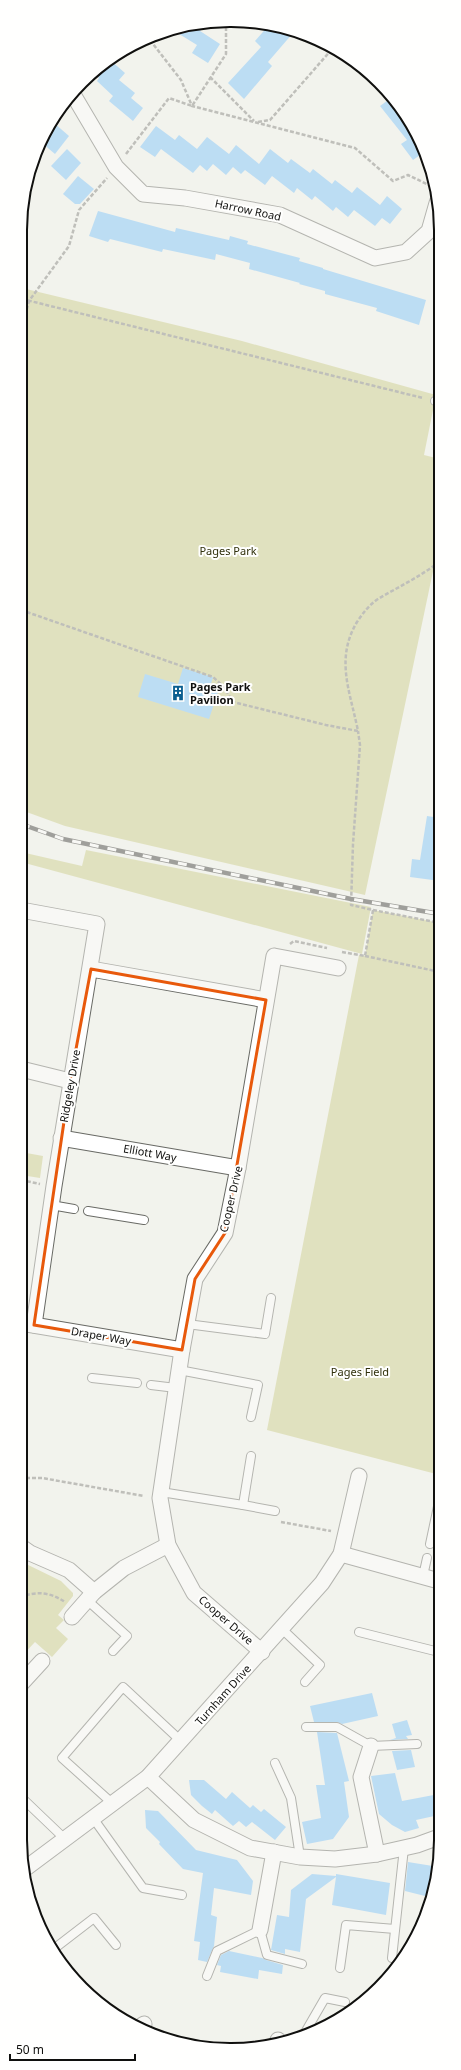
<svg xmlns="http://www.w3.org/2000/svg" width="461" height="2070" font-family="'Noto Sans',sans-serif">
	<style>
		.green { fill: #cbcd88 }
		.building { fill: #7bc3fb }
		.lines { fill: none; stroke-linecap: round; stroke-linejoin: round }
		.lane-casing { stroke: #696a65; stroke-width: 10 }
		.street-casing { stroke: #696a65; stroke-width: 17 }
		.path { stroke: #80817d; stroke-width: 2.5; stroke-dasharray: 4 2; stroke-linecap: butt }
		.lane { stroke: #fff; stroke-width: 8 }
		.street { stroke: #fff; stroke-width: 15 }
		.rail-casing { stroke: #3b3b38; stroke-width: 4.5 }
		.rail { stroke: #fffffe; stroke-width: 3; stroke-dasharray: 9; stroke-linecap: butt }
		.marked { fill: none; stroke: #e8590c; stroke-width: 3; stroke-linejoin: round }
		.labels { text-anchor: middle; stroke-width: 4; stroke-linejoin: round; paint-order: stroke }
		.street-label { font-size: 11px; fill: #10100e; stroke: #fffffe }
		.park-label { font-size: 11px; fill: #30300b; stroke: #fffffe }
		.poi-label { font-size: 11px; font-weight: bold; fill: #10100e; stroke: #fffffe; text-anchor: start }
		.rim { fill: none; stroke: #10100e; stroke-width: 2 }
	</style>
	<rect width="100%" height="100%" fill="#f2f3ed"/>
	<g class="green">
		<path d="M22,288L242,341L436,395L424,455L440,459V538L365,895L65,826L21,810Z"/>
		<path d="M86,850L371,907L362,954L21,862V852L82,866Z"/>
		<path d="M373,910L440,923V1475L267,1430L359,955L365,956Z"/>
		<path d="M21,1152L43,1156L40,1178L21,1175Z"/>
		<path d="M20,1561L61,1581L73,1593V1596L58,1615L64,1620L56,1628L68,1639L52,1657L35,1642L20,1658Z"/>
	</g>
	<g class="building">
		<path d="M204,25L200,31L220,44L208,63L192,53L197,45L171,29L176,27Z"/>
		<path d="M269,25L293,33L268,62L272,66L244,99L228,83L261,47L255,41Z"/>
		<path d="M110,60L125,73L119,80L135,93L131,98L143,108L133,121L109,101L113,96L97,81L99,78L94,73L102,64Z"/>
		<path d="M391,98L419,138L423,153L413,160L401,144L407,140L380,106Z"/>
		<path d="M54,123L69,136L55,154L42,143L46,132Z"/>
		<path d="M156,126L175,140L179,135L197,149L207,137L229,154L236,145L259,164L270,149L288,163L291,159L310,173L313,169L332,184L335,180L352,193L357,187L380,205L387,196L402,209L390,224L382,218L375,226L354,210L348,217L336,207L333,211L315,196L312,200L297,188L294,193L272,176L265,185L245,170L241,174L233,167L226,175L213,164L207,171L200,165L193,173L161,149L155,157L140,147Z"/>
		<path d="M67,149L81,163L66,180L51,166Z"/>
		<path d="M78,176L94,189L80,204H75L63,194Z"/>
		<path d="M98,211L175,232L176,228L229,240L230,236L248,241L247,244L300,258L299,261L323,268V269L426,300L419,325L376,311L377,308L325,294V291L299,284L300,283L249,269L250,263L216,254L215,260L163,249L162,252L110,239L108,242L89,236Z"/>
		<path d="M183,668L213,677L210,687L219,689L209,719L138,697L145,674L178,684Z"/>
		<path d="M427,816L440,818V881L410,877L412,859L420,860Z"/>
		<path d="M372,1693L378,1716L342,1724L337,1722H314L310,1706Z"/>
		<path d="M407,1720L412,1735L406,1736L408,1739L390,1740L396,1738L392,1724Z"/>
		<path d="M317,1732L337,1733L349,1781L344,1782L349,1817L333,1839L307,1844L302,1822L321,1818L316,1785H325Z"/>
		<path d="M411,1750L415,1767L397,1770L392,1751Z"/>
		<path d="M395,1773L402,1801L439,1794V1815L416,1820L419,1828L405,1832L392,1825L379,1814L371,1776Z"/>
		<path d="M189,1780H204L226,1799L232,1792L250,1808L253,1805L261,1812L264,1809L286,1827L275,1840L252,1822L246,1827L239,1821L233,1826L215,1810L212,1814L202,1806L191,1795Z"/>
		<path d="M145,1810L158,1811L196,1850L237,1860L253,1881L251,1895L214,1888L211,1915L217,1917L214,1946L207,1962L198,1960L200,1942L194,1941L203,1873L183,1869L159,1844L160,1842L146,1828Z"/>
		<path d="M408,1862L439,1867L429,1897L405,1891Z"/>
		<path d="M312,1874L336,1876V1874L390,1883L386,1915L332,1905L336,1877L306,1899L300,1952L285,1949V1954L271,1950L277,1915L289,1917L291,1890Z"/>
		<path d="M229,1951L262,1958L266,1960L283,1965L282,1974L259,1970L258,1979L220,1972L221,1966L217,1965L221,1955Z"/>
	</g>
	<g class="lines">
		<defs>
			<g id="lane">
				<path d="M435,401H440"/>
				<path d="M51,1205L74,1209"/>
				<path d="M88,1211L144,1220"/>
				<path d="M187,1324L265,1334L271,1298"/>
				<path d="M179,1370L258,1385L251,1417"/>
				<path d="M92,1378L137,1383"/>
				<path d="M151,1385L176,1388"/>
				<path d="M161,1492L243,1505L251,1456"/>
				<path d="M243,1505L275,1511"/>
				<path d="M430,1544L440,1497"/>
				<path d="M423,1576L427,1558"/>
				<path d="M87,1600L127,1636L113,1651"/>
				<path d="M282,1629L320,1665L305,1682"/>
				<path d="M359,1632L439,1652"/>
				<path d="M306,1727H337L371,1746L417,1744"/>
				<path d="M275,1763L291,1798L300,1857"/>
				<path d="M20,1796L66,1840"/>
				<path d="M112,1803L62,1758L123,1687L181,1741"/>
				<path d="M93,1818L143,1888L182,1895"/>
				<path d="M55,1948L94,1918L116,1945"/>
				<path d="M392,1958L404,1848"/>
				<path d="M340,1968L346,1925L395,1929"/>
				<path d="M207,1976L217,1951L260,1930L267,1955L302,1964"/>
				<path d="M303,2036L325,1998L345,2002"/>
			</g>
			<g id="street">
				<path d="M74,96L116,167L143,194L185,198L280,215L375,258L406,252L429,231L437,203"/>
				<path d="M21,910L97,924L54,1186L34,1325"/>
				<path d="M91,969L266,1000"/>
				<path d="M21,1069L70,1081"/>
				<path d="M61,1138L238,1168"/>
				<path d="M21,1323L182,1350"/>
				<path d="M20,1546L30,1553L69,1570L94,1592"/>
				<path d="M341,1554L439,1581"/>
				<path d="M72,1617L94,1592L124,1568L168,1545"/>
				<path d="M262,1652L194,1593L168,1545L160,1498L182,1350L195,1279L225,1233L238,1168L274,956L338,968"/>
				<path d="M20,1685L42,1661"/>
				<path d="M371,1746L361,1777L377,1854"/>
				<path d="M148,1777L194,1820L250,1848L300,1857L335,1859L377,1854L417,1845L439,1837"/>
				<path d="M26,1868L148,1777L322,1583L341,1554L359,1476"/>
				<path d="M260,1930L274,1852"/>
				<path d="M140,2027L144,2024"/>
				<path d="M278,2040V2042"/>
			</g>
		</defs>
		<use href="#lane" class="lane-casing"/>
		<use href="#street" class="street-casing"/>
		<g class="path">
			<path d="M150,40L181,80L192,106L355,148L393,181L408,175L433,187"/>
			<path d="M210,77L254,121"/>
			<path d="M258,122L270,120L333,48"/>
			<path d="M126,154L169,98L192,106L226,54V28L229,24"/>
			<path d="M22,299L423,398"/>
			<path d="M22,327L29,301L69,246L79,210L107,178"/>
			<path d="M21,610L213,677L224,687L233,702L326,725L358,731C350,691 335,659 357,622C363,613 369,605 378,599C398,587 422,576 440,561"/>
			<path d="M373,910L440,923"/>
			<path d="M290,944L294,941L327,948"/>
			<path d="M342,952L365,956L373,910L351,905L353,844L360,745L358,731"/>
			<path d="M365,956L440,972"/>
			<path d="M21,1180L40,1184"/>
			<path d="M20,1478H42L144,1496"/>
			<path d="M281,1522L331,1531"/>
			<path d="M20,1597C37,1591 50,1592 65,1602"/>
		</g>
		<use href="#lane" class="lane"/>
		<use href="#street" class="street"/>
		<defs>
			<path id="rail" d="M21,824L63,839L351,899L440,914"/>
		</defs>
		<use href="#rail" class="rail-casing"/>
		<use href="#rail" class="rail"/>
	</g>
	<path d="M0 0H461V2070H0ZM91,969L266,1000L225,1233L195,1279L182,1350L34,1325L70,1081Z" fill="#f2f3ed" fill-opacity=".55" fill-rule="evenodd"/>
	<path class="marked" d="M91,969L266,1000L225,1233L195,1279L182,1350L34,1325L70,1081Z"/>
	<defs>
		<symbol id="building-bare" viewBox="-9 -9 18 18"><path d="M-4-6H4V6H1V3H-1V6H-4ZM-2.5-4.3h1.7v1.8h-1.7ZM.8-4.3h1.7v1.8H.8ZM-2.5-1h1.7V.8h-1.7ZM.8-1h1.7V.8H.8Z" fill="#095e90" stroke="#fffffe" stroke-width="2.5" paint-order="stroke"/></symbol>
	</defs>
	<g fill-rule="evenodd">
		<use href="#building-bare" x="167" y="682" width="22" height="22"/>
	</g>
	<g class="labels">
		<g class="street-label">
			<text transform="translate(248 210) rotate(12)" y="4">Harrow Road</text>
			<text transform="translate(70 1086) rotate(-80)" y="4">Ridgeley Drive</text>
			<text transform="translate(150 1153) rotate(10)" y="4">Elliott Way</text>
			<text transform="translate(231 1199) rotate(-77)" y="4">Cooper Drive</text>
			<text transform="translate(101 1336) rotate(10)" y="4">Draper Way</text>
			<text transform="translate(226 1620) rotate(41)" y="4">Cooper Drive</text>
			<text transform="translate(223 1695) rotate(-48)" y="4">Turnham Drive</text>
		</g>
		<g class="park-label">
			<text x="228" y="555">Pages Park</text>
			<text x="360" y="1376">Pages Field</text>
		</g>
		<g class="poi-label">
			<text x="190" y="691">Pages Park<tspan x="190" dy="13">Pavilion</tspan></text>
		</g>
	</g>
	<path d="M0 0H461V2070H0ZM230 27H231A203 203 0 0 1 434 230V1840A203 203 0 0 1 231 2043H230A203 203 0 0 1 27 1840V230A203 203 0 0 1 230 27Z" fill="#fffffe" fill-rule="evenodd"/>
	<path class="rim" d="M230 27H231A203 203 0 0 1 434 230V1840A203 203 0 0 1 231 2043H230A203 203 0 0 1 27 1840V230A203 203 0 0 1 230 27Z"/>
	<path d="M10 2054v6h125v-6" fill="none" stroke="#10100e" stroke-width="2"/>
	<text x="16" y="2054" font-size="12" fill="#10100e" stroke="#fffffe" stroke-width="3" paint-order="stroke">50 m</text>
</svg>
